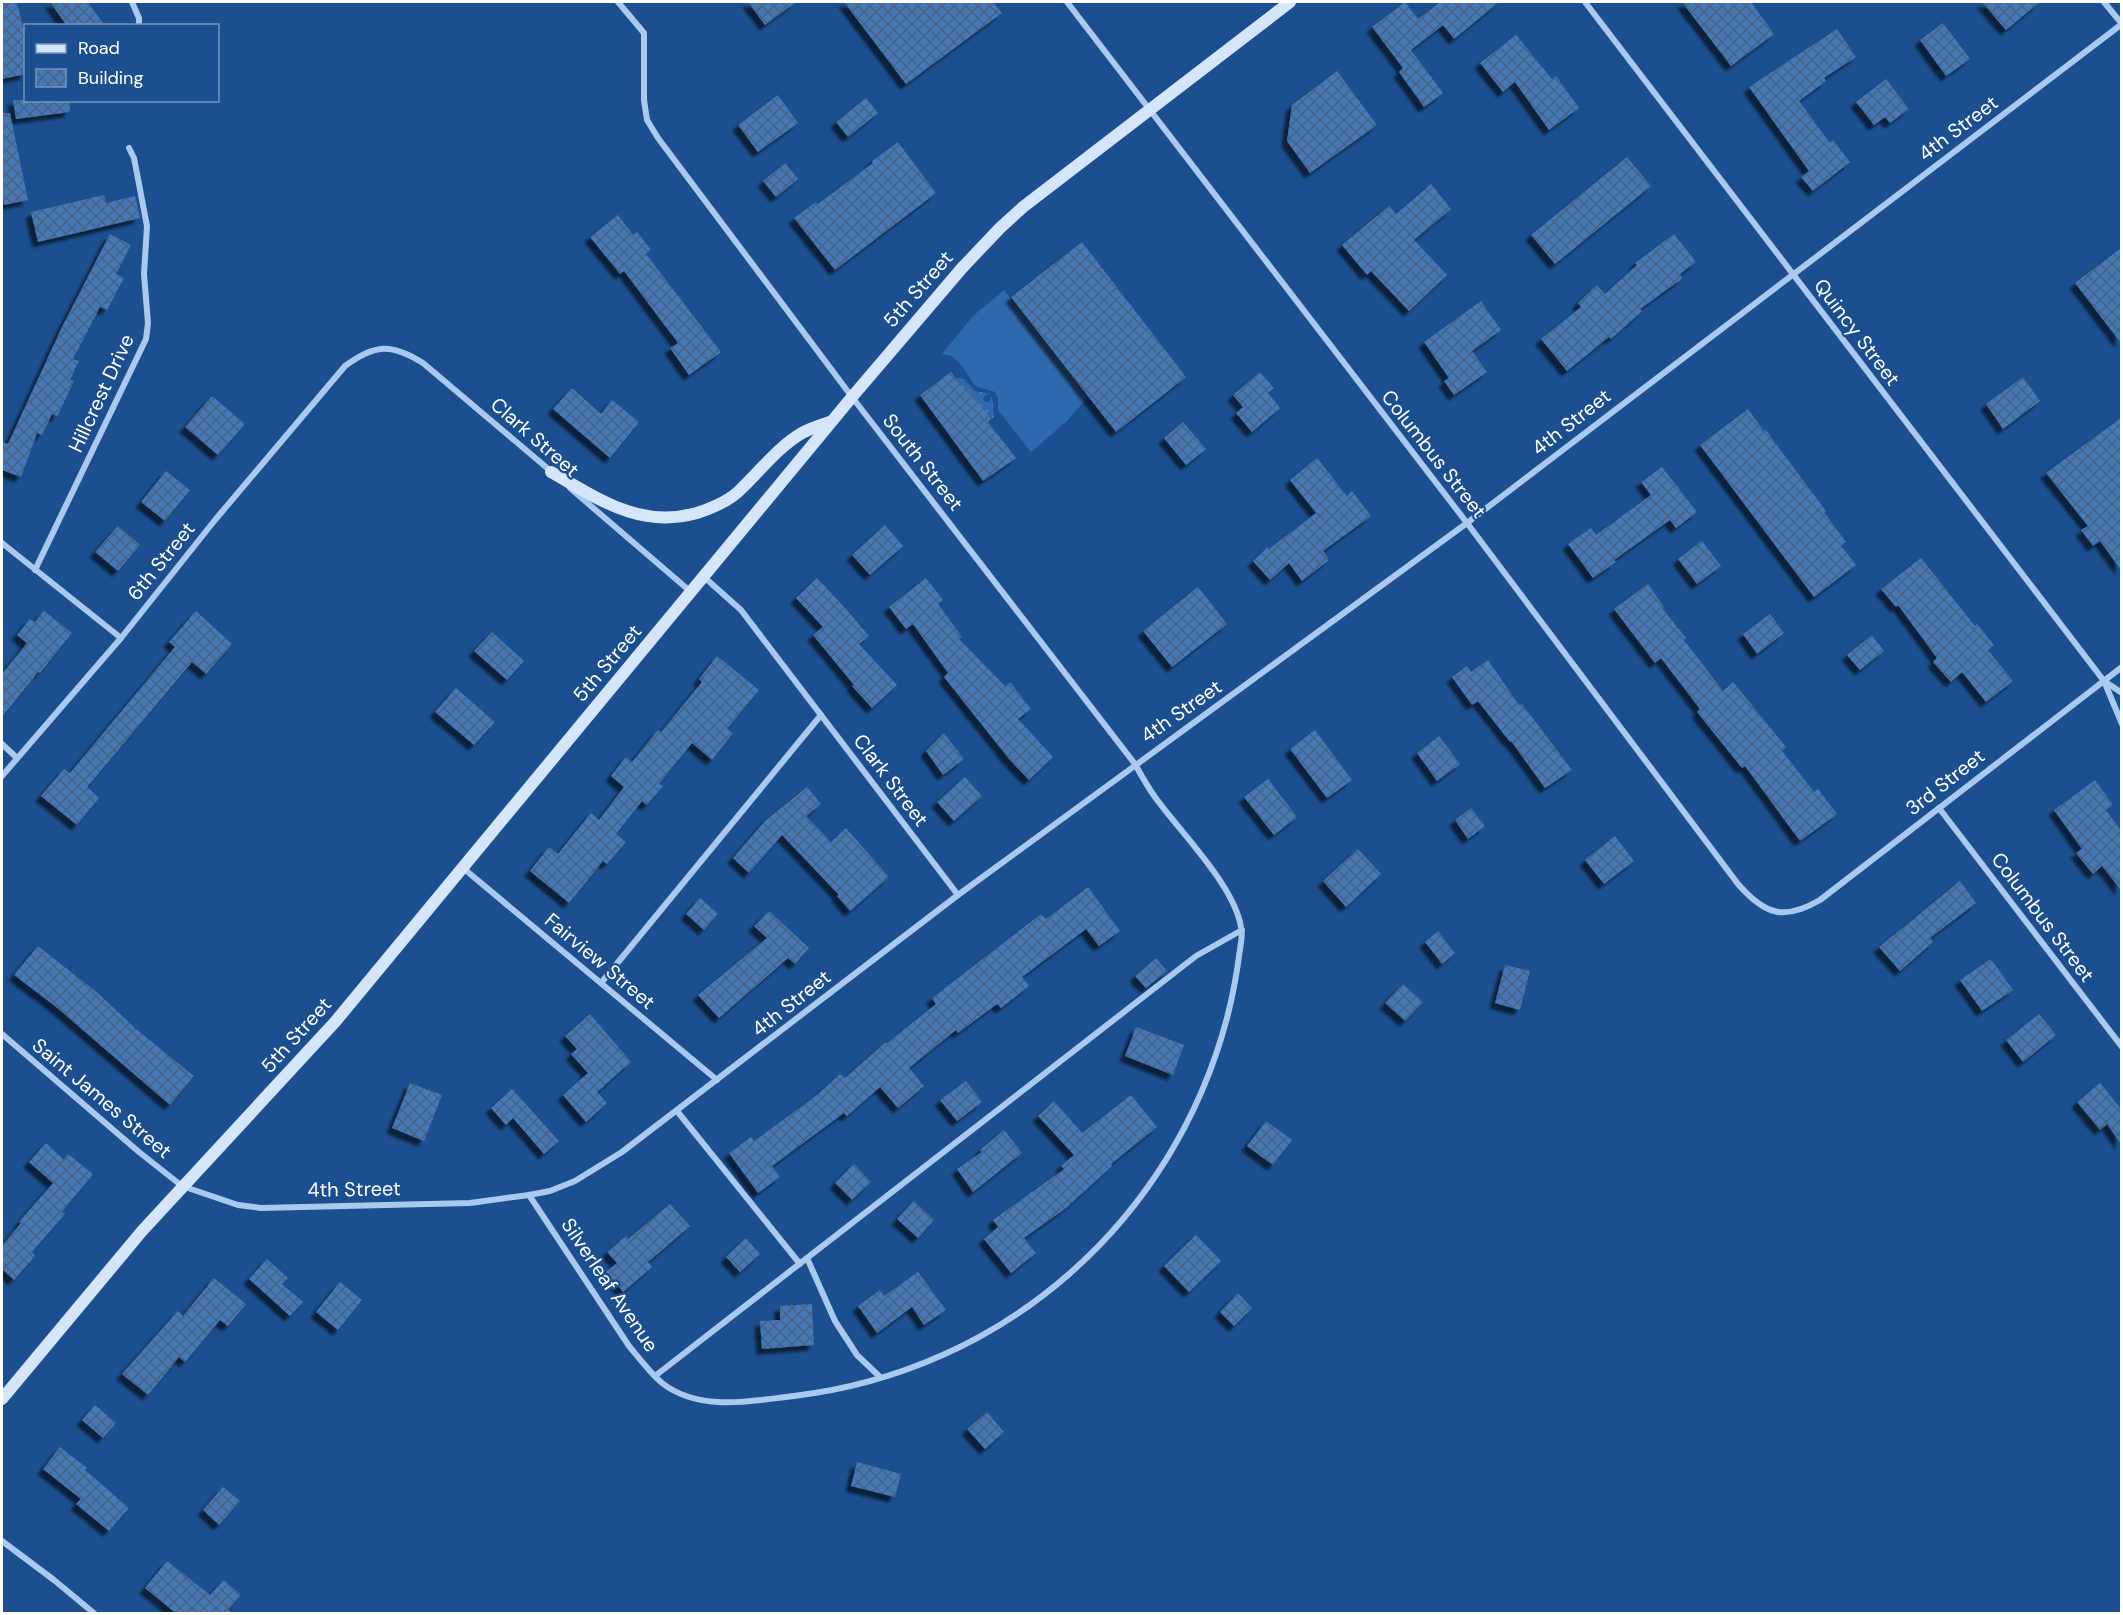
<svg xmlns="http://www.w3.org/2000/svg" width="2123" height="1615" font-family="'DM Sans',sans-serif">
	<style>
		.grass { fill: #2e69ad }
		.garden { fill: url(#garden-dots) }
		.building { fill: url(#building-cross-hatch); filter: url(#shadow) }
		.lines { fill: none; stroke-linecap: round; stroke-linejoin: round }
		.street { stroke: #a9c9ee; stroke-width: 6 }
		.secondary { stroke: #d6e6fa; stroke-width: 12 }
		.labels { text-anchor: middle; stroke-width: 4.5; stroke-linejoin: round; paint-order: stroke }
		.street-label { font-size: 20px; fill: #fff; stroke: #1b4f8f }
	</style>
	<defs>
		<pattern id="garden-dots" width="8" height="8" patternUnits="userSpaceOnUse" patternTransform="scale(1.5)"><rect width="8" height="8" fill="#2e69ad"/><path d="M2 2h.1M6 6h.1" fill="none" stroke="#4d80b9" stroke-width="1.8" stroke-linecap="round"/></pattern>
		<pattern id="building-cross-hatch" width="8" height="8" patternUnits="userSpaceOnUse" patternTransform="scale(1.5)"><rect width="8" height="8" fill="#4478b7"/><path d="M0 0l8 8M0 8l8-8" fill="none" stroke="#486282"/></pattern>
		<filter id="shadow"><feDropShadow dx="-5.5" dy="5.5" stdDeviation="1.5" flood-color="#0009"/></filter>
	</defs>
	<rect width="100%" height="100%" fill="#1b4f8f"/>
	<path class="grass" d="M1004,290L1088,397L1068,420L1031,452L998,410V398L995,392L978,387L974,384C966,373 956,351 941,355L973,316Z"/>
	<path class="garden" d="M956,378L964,379L975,391L991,394L986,395L983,399L985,402H989L992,395L994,417L991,419L968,388L965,390Z"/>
	<g class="building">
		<path d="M2,2H17L26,40V74L2,79Z"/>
		<path d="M50,2H88L105,26H67Z"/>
		<path d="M748,2H796L765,25Z"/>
		<path d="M844,2H993L1002,13L906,84Z"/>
		<path d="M1405,2L1418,19L1440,2H1499L1454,39L1443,25L1411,50L1443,93L1424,107L1399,72L1403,68L1372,27Z"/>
		<path d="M1682,2H1751L1774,34L1731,66Z"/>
		<path d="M1982,2H2040L2006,30Z"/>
		<path d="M1943,23L1970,59L1946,76L1920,40Z"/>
		<path d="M1837,29L1856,57L1824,78L1826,81L1799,101L1830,143L1833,140L1850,162L1813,191L1801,177L1809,171L1749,87Z"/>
		<path d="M1516,35L1552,79L1556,76L1579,108L1549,130L1515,82L1503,92L1480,63Z"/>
		<path d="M1337,71L1377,125L1310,173L1287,141L1292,105Z"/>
		<path d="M1886,79L1909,109L1890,123L1885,117L1874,125L1856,102Z"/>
		<path d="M778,95L798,123L758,152L738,125Z"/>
		<path d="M866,98L878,113L848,137L836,122Z"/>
		<path d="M13,100H70V112L16,119Z"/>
		<path d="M2,113H10L28,200L4,205L2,195Z"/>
		<path d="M898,142L936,193L835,270L794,218L816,202L818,204L873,163L872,161Z"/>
		<path d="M1627,157L1651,186L1555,264L1531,235Z"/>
		<path d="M785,163L798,179L776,197L763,181Z"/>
		<path d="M1431,184L1451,209L1414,240L1447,275L1409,311L1371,271L1367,275L1342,245L1389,206L1396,214Z"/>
		<path d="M104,195L106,203L135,196L140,218L38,242L31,212Z"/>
		<path d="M618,215L633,235L637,232L651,250L646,254L721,352L689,375L670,348L678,343L624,271L620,274L590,237Z"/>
		<path d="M110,234L131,245L116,274L124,278L107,310L100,307L73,359L79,361L70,380L74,381L57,417L52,414L42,435L37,433L21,477L2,470V442L8,444L62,327Z"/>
		<path d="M1674,234L1696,262L1680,274L1683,278L1640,309L1642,311L1611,339L1609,337L1567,371L1541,339L1581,307L1578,303L1597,285L1605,294L1637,265L1635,263Z"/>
		<path d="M1082,242L1186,377L1116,432L1011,297Z"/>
		<path d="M2121,248V343L2075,283Z"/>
		<path d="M1481,301L1501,330L1472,351L1487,372L1454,395L1444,381L1449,378L1424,342Z"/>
		<path d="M951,372L965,390L968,388L991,419L988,422L1016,458L983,481L920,395Z"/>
		<path d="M1260,372L1274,388L1268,393L1280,408L1252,432L1236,413L1243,407L1233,395Z"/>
		<path d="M2023,377L2040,401L2003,429L1986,404Z"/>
		<path d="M572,388L601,414L612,400L639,422L610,458L553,409Z"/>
		<path d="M212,396L245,424L218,455L185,427Z"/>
		<path d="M1748,409L1764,431L1765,429L1826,511L1824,512L1846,542L1841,546L1856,565L1814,597L1700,445Z"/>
		<path d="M2121,418V570L2100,541L2093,546L2081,530L2088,526L2046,473Z"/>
		<path d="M1183,422L1206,449L1186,465L1164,438Z"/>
		<path d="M1317,458L1347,496L1352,491L1371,516L1323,551L1329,560L1302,581L1289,563L1270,580L1253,561L1268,547L1269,549L1316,513L1290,480Z"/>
		<path d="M1662,467L1697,512L1676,528L1670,520L1614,560L1616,562L1593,578L1568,544L1591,528L1596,535L1651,495L1641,482Z"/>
		<path d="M166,471L190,490L165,521L141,502Z"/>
		<path d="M885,525L903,546L870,575L852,555Z"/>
		<path d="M118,526L140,545L118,571L95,552Z"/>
		<path d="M1702,541L1721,566L1697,584L1678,559Z"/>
		<path d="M1921,558L1975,626L1977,624L1994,645L1988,650L2013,681L1986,702L1962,672L1951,682L1933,662L1937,658L1898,605L1896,607L1881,589Z"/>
		<path d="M817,578L846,609L869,636L859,644L897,685L872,708L852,686L854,685L813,635L823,627L796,598Z"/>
		<path d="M926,578L943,600L938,604L962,637L959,639L1005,686L1010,682L1031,709L1018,719L1053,757L1029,780L1009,759L944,677L948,673L913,624L906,629L889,607Z"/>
		<path d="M1648,584L1664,607L1662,608L1686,638L1684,640L1723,691L1733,682L1786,747L1782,751L1814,792L1818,789L1837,814L1800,841L1745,766L1742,768L1697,712L1700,709L1661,658L1655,663L1614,609Z"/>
		<path d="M1198,587L1227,624L1172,667L1143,631Z"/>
		<path d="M44,611L72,633L40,673L38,672L2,717V674L27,643L17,635L30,619L35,622Z"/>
		<path d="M196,611L232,644L206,674L192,662L87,787L99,798L77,825L41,796L64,769L70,773L175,647L169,642Z"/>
		<path d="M1770,614L1784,633L1757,654L1743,634Z"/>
		<path d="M492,632L524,661L507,680L474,651Z"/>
		<path d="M1872,635L1884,651L1860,670L1847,655Z"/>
		<path d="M717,656L759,690L727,729L733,733L712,760L692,743L659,784L663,786L647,805L642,801L616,834L626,842L607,864L603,861L569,903L530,871L549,847L558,854L591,813L599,820L624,787L611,776L626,757L632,762L658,730L661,732L702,682L699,679Z"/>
		<path d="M1488,660L1519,705L1522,704L1572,770L1545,788L1511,741L1510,742L1478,701L1472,705L1452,677L1467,666L1471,672Z"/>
		<path d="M456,688L495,722L474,745L435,712Z"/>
		<path d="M1315,730L1352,780L1327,798L1290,749Z"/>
		<path d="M944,733L964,759L943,775L926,751Z"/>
		<path d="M1439,736L1460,764L1437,781L1417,753Z"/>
		<path d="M965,777L982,796L954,821L937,802Z"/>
		<path d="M1268,779L1297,817L1274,835L1244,797Z"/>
		<path d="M2095,780L2113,805L2106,810L2121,831V890L2102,866L2093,874L2076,853L2082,849L2054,810Z"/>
		<path d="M807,787L821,804L806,816L831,842L846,828L889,877L850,911L837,896L839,895L782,835L749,873L733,858L765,821Z"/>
		<path d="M1471,808L1485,826L1468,839L1455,820Z"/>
		<path d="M1615,836L1634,861L1604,884L1585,860Z"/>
		<path d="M1358,849L1381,874L1346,907L1323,881Z"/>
		<path d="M1960,881L1976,903L1930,938L1933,942L1900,971L1879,947Z"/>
		<path d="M1088,887L1120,931L1099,946L1086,929L1022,977L1029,986L1001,1008L997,1004L958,1033L956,1030L909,1068L924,1086L898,1108L880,1087L847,1116L844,1113L772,1166L780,1177L758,1193L729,1153L751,1137L754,1141L816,1096L840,1074L845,1078L886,1042L887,1043L936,1004L932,998L1041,914L1046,919Z"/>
		<path d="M700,898L718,914L704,930L686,914Z"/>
		<path d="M769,911L809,948L795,964L788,958L719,1018L698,995L767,938L754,926Z"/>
		<path d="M1438,931L1455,953L1442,964L1425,942Z"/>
		<path d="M38,946L99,994L136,1029L194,1076L170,1105L55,1006L14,975Z"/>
		<path d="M1156,958L1167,971L1146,988L1135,976Z"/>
		<path d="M1991,959L2013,990L1982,1011L1960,980Z"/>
		<path d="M1505,965L1530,971L1520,1010L1495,1003Z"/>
		<path d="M1403,984L1423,1002L1405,1021L1385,1003Z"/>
		<path d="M590,1014L631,1062L597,1092L607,1103L586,1122L563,1095L588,1073L571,1054L577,1049L565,1036Z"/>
		<path d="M2039,1014L2056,1035L2023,1062L2006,1040Z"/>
		<path d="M1136,1027L1184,1045L1173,1075L1125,1056Z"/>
		<path d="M966,1081L982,1102L957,1121L940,1100Z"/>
		<path d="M410,1083L442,1095L424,1141L392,1128Z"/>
		<path d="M2100,1083L2121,1109V1144L2107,1124L2100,1130L2077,1102Z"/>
		<path d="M512,1089L559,1141L544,1154L513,1118L506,1125L491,1108Z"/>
		<path d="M1131,1095L1157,1127L1111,1164L1112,1166L1066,1208L1024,1238L1036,1253L1011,1273L984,1239L998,1227L993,1220L1064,1169L1061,1166L1074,1155L1038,1116L1054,1101L1082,1133Z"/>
		<path d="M1266,1121L1292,1140L1273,1165L1247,1146Z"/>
		<path d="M1004,1130L1022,1153L973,1192L957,1169L982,1152L980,1150Z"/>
		<path d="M46,1143L64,1160L68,1154L93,1174L62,1212L65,1214L32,1252L35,1256L14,1280L2,1269V1246L21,1223L19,1222L53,1183L29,1162Z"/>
		<path d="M854,1164L871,1182L852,1200L835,1183Z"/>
		<path d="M914,1201L934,1220L918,1238L897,1219Z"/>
		<path d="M670,1204L690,1226L648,1262L652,1267L623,1292L606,1272L617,1263L607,1252L626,1236L628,1239Z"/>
		<path d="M1196,1235L1221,1261L1189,1292L1164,1266Z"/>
		<path d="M746,1238L760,1254L740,1272L726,1257Z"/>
		<path d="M267,1259L288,1278L282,1284L303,1302L290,1316L249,1279Z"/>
		<path d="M918,1272L946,1310L924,1325L912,1307L877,1333L858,1306L880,1290L884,1296Z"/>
		<path d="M214,1278L246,1304L228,1326L220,1320L185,1362L179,1357L148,1395L122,1374L178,1311L183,1316Z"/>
		<path d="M340,1282L362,1300L338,1330L316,1312Z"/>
		<path d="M1238,1293L1252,1308L1234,1326L1220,1312Z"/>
		<path d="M812,1304L814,1345L762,1349L760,1321L780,1320V1306Z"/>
		<path d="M95,1405L116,1423L103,1438L82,1420Z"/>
		<path d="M987,1412L1004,1432L985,1449L967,1429Z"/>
		<path d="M60,1447L87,1468L85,1470L129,1508L109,1531L76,1504L81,1499L43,1469Z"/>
		<path d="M857,1462L901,1474L895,1497L851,1486Z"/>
		<path d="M223,1487L240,1501L219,1525L203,1510Z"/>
		<path d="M167,1561L210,1595L224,1580L241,1595L228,1610L233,1614H177L145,1588Z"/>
	</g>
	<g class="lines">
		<g class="street">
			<path d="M132,2L139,18V26"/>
			<path d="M1067,2L1467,523L1738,884C1765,915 1784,921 1820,900L2122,667"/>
			<path d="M1585,2L2104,681L2122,724"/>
			<path d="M2104,2L2122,24"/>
			<path d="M570,488L691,592"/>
			<path d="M2,543L121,638"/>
			<path d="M35,570L146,339L148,323L144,274L147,226L134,158L129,148"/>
			<path d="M704,577L741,610L958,895"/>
			<path d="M2104,681L2122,693"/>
			<path d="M2,744L17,758"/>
			<path d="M2,776L121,638L215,520L345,366C375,344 391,343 423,363L553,473"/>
			<path d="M1939,808L2122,1047"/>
			<path d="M463,868L717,1080"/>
			<path d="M601,983L821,715"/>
			<path d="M2,1034L139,1152L182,1186L238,1205L261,1208L470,1203L529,1195L550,1191L575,1181L622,1152L958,895L1467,523L2122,24"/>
			<path d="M677,1111L800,1264"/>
			<path d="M529,1195L629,1346C640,1359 649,1372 662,1383C699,1412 751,1401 794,1396C1004,1371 1173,1222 1227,1018C1233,995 1237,973 1240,949C1241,942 1243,934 1241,927C1234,885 1180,832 1155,797C1147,786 1141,775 1135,764L852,397L658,138L647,120L644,100V33L618,2"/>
			<path d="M807,1258L835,1321L857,1355L880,1377"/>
			<path d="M655,1376L1196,956L1242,930"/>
			<path d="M2,1541L54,1580L95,1614"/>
		</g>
		<g class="secondary">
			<path d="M551,472C599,499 639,529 697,513C712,508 730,501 741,489C761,470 778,447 802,433C811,428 822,425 832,421"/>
			<path d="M2,1399L142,1231L335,1022L852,397L962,268L1000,228L1023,207L1290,2"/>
		</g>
	</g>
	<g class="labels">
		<g class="street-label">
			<text transform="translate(1958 128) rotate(-37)" y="7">4th Street</text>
			<text transform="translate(918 289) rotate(-49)" y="7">5th Street</text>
			<text transform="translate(1857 332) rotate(53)" y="7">Quincy Street</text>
			<text transform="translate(101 393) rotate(-65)" y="7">Hillcrest Drive</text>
			<text transform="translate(1571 422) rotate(-38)" y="7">4th Street</text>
			<text transform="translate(535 437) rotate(41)" y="7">Clark Street</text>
			<text transform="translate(1434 454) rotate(52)" y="7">Columbus Street</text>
			<text transform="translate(923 462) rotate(52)" y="7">South Street</text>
			<text transform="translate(161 561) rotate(-51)" y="7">6th Street</text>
			<text transform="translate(607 663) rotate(-50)" y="7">5th Street</text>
			<text transform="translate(1181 711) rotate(-35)" y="7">4th Street</text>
			<text transform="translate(891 780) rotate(53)" y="7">Clark Street</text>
			<text transform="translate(1945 782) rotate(-38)" y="7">3rd Street</text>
			<text transform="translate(2043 917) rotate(53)" y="7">Columbus Street</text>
			<text transform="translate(600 961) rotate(40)" y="7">Fairview Street</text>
			<text transform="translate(791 1003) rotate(-38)" y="7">4th Street</text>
			<text transform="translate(296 1035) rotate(-48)" y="7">5th Street</text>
			<text transform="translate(102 1098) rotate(40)" y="7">Saint James Street</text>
			<text transform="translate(354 1189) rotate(-1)" y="7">4th Street</text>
			<text transform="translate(610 1285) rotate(56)" y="7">Silverleaf Avenue</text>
		</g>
	</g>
	<rect width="2123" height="1615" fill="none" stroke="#ffffff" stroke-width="6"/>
	<rect x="24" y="24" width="195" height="78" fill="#1b4f8f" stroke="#7695bc" stroke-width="1.5"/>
	<rect x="36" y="44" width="30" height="9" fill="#d6e6fa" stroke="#7695bc" stroke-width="1.5"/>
	<text x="78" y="54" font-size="18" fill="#ffffff">Road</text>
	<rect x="36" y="69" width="30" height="18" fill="url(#building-cross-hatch)" stroke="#7695bc" stroke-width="1.5"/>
	<text x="78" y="84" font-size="18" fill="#ffffff">Building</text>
</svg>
